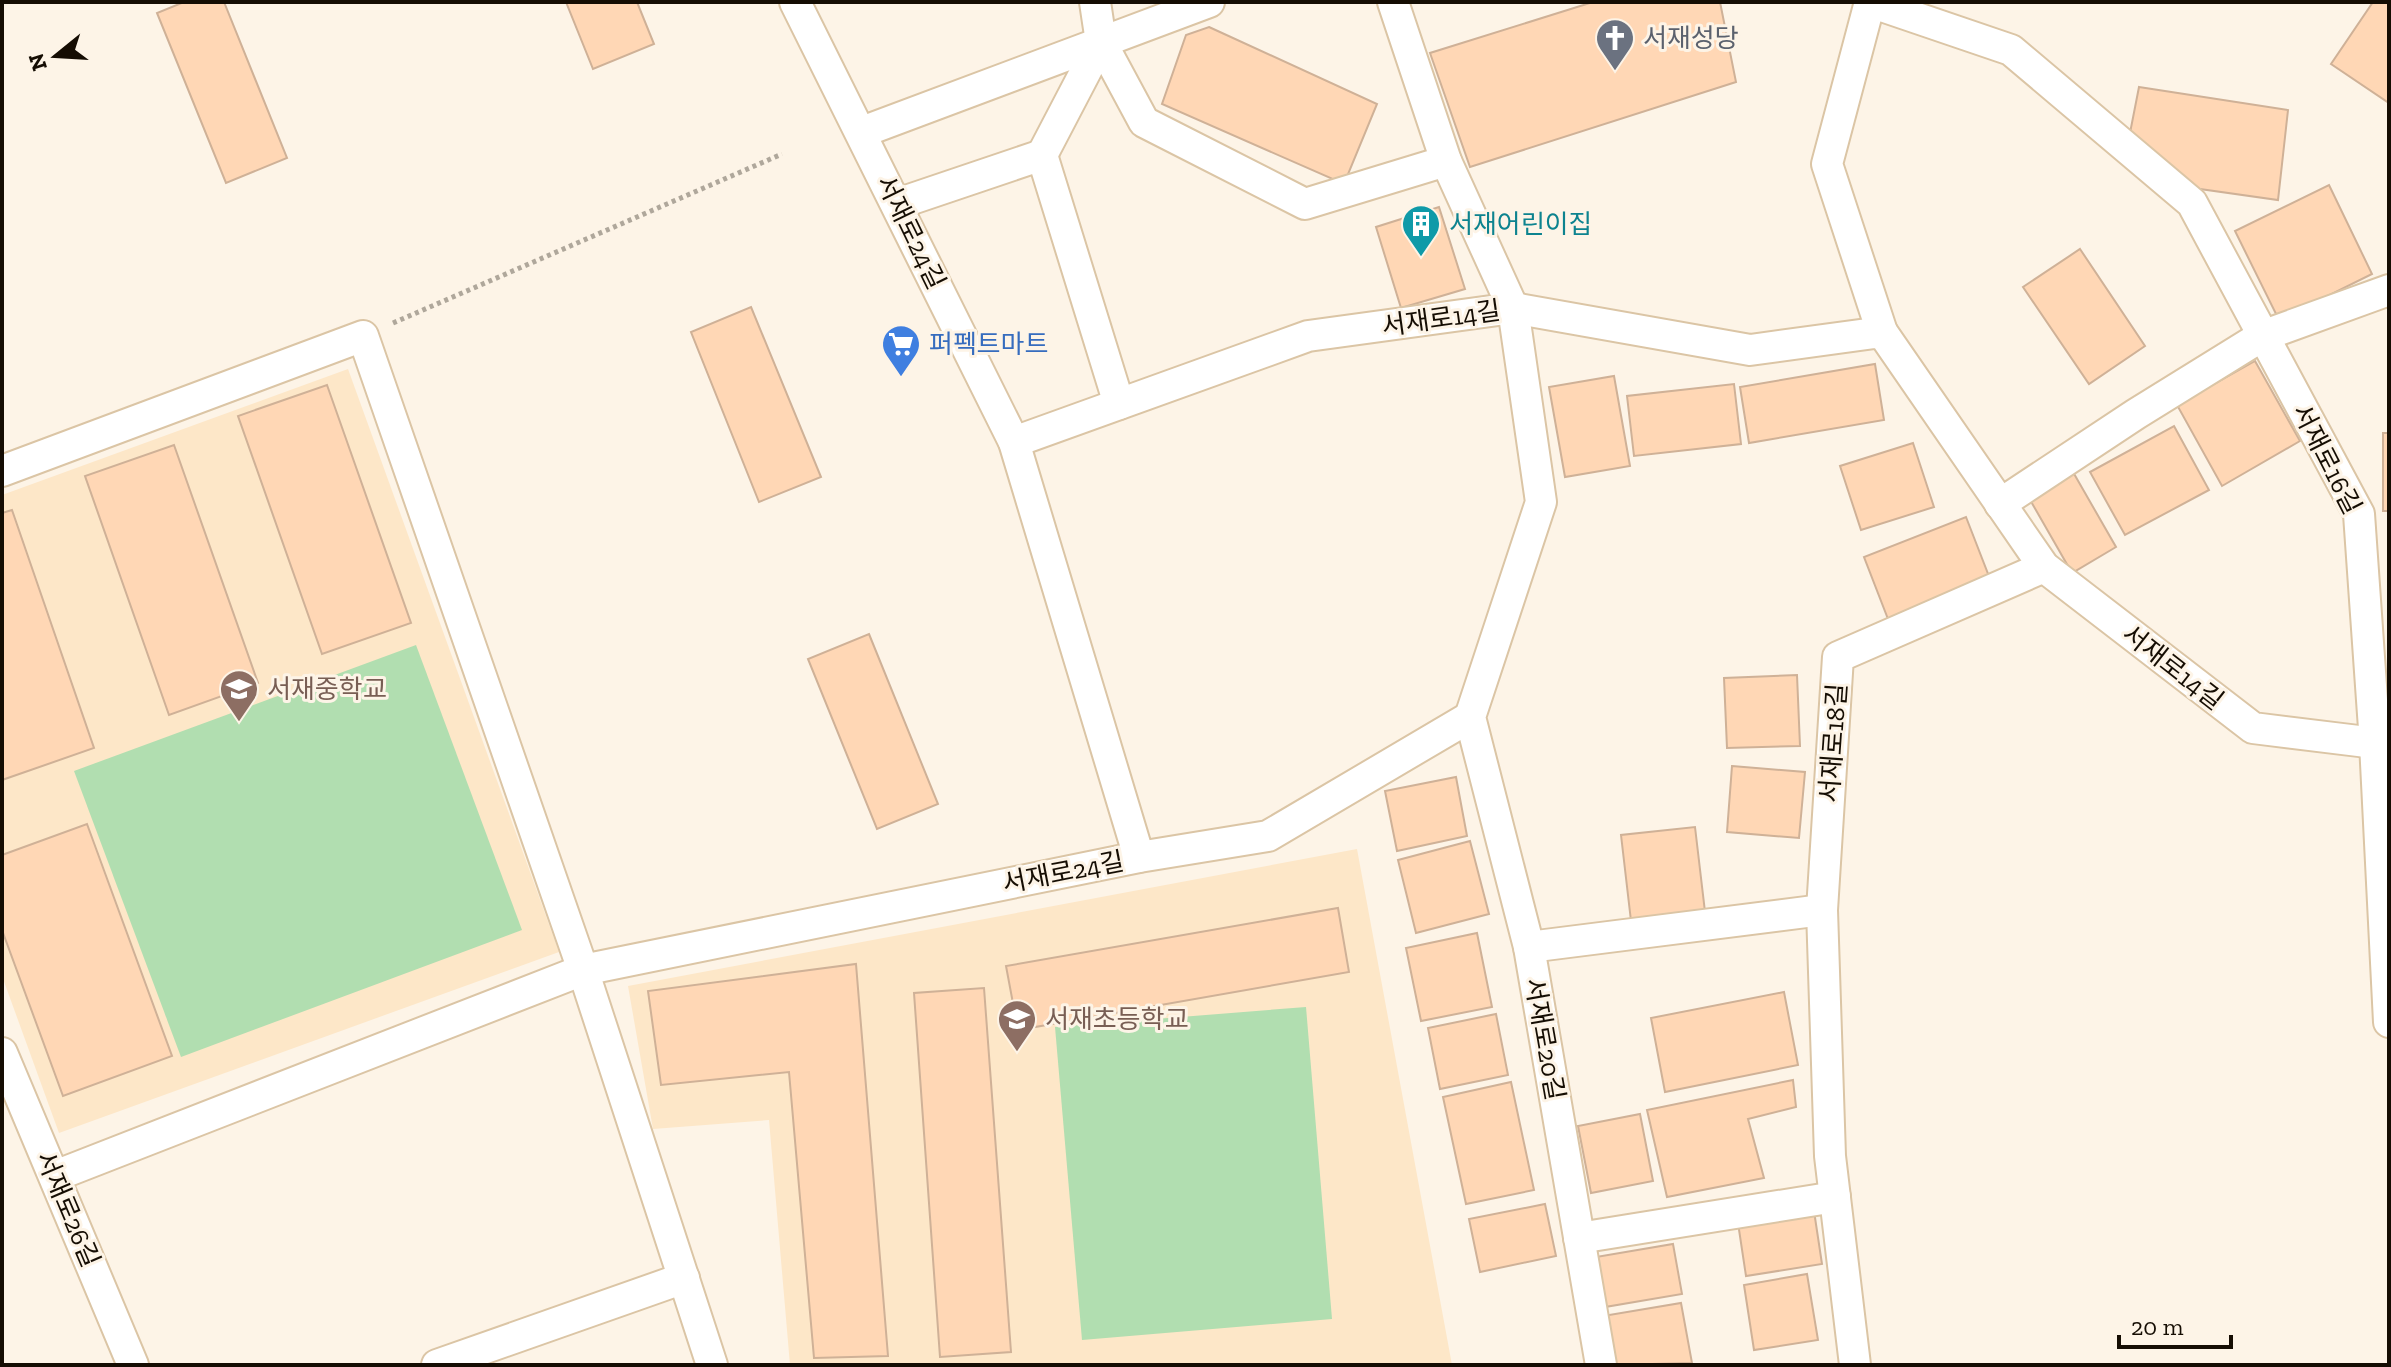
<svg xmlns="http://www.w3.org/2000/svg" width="2391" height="1367" font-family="'Zilla Slab','Noto Sans KR',serif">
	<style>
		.built { fill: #fde7c8 }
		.green { fill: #b1deb0 }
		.building { fill: #ffd7b5; stroke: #cfb197; stroke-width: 2 }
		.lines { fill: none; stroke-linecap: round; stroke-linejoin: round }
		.minor-casing { stroke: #dbc5a5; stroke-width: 34 }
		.path { stroke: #afa79b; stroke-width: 5; stroke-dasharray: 4 4; stroke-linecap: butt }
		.minor { stroke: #fff; stroke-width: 30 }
		.labels { text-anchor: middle; stroke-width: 6; stroke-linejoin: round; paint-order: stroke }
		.worship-label { font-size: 26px; fill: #5b616d; stroke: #fdf4e7; text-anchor: start }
		.culture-label { font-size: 26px; fill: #0d838f; stroke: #fdf4e7; text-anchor: start }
		.street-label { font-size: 26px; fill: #150d03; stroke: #fdf4e7 }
		.shop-label { font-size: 26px; fill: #366cbe; stroke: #fdf4e7; text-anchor: start }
		.education-label { font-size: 26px; fill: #785e54; stroke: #fdf4e7; text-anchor: start }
	</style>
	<rect width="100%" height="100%" fill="#fdf4e7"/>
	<g class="built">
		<path d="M348,369L559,952L59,1133L2,976V495Z"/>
		<path d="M1357,849L1452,1365H790L769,1120L653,1129L628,986Z"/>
	</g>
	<g class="green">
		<path d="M416,645L522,930L181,1057L74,771Z"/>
		<path d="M1306,1007L1332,1319L1082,1340L1055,1027Z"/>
	</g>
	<g class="building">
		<path d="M184,2H224L287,158L226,183L157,13Z"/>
		<path d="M566,2H637L654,44L593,69Z"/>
		<path d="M1593,2H1720L1736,82L1470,167L1430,53Z"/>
		<path d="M2373,2H2389V103L2331,64Z"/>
		<path d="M1209,27L1377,104L1344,184L1162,104L1186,35Z"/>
		<path d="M2139,87L2288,110L2278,200L2193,188L2129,138Z"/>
		<path d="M2329,185L2372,274L2279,320L2235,231Z"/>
		<path d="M1439,207L1465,289L1401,308L1376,227Z"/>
		<path d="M2080,249L2145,346L2089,384L2023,287Z"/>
		<path d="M751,307L821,477L759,502L691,332Z"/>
		<path d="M2255,361L2300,441L2222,486L2177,405Z"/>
		<path d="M1875,364L1884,420L1749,443L1740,387Z"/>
		<path d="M1614,376L1630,466L1565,477L1549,387Z"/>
		<path d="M1734,384L1741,444L1634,456L1627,396Z"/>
		<path d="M327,385L411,623L322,654L238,416Z"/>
		<path d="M2174,426L2209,490L2125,535L2090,472Z"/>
		<rect x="2383" y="433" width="6" height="78"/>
		<path d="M1913,443L1934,507L1861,530L1840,466Z"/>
		<path d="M174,445L258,683L169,715L85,476Z"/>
		<path d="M2073,472L2116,547L2072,573L2029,498Z"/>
		<path d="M12,510L94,748L2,780V513Z"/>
		<path d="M1966,517L1990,579L1888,619L1864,557Z"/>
		<path d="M869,634L938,804L877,829L808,659Z"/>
		<path d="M1797,675L1800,746L1727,748L1724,678Z"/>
		<path d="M1732,766L1805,772L1799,838L1727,832Z"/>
		<path d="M1456,777L1467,836L1397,851L1385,791Z"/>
		<path d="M87,824L172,1056L63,1096L2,930V855Z"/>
		<path d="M1695,827L1705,912L1631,921L1621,835Z"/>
		<path d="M1470,841L1489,914L1416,933L1398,860Z"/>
		<path d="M1338,908L1349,972L1018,1030L1006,966Z"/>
		<path d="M1477,933L1492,1007L1421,1021L1406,948Z"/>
		<path d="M856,964L888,1356L814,1358L789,1072L661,1085L648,991Z"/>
		<path d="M984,988L1011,1352L940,1357L914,993Z"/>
		<path d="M1784,992L1798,1065L1665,1092L1651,1018Z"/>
		<path d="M1496,1014L1508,1075L1440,1089L1428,1028Z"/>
		<path d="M1793,1080L1796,1107L1748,1119L1764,1178L1667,1197L1647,1110Z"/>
		<path d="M1511,1082L1534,1190L1466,1204L1443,1097Z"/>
		<path d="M1640,1114L1653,1181L1591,1193L1578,1126Z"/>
		<path d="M1545,1204L1556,1256L1480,1272L1469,1219Z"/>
		<path d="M1814,1211L1822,1264L1746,1276L1738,1223Z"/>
		<path d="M1673,1244L1682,1294L1605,1307L1596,1257Z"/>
		<path d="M1807,1274L1818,1340L1754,1350L1744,1285Z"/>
		<path d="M1681,1303L1692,1363L1612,1365L1603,1316Z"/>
	</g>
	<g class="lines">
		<defs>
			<g id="minor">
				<path d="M795,2L1014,442L1139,857"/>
				<path d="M1095,2L1101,42L1144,122L1305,204L1446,161"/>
				<path d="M1393,2L1446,161L1513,308L1541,502L1470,717L1529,947L1601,1365"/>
				<path d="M1870,2L2011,50L2192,203L2359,514L2375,743L2389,1022"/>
				<path d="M1870,2L1827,164L1882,332"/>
				<path d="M862,132L1209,2"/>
				<path d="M1042,155L1101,42"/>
				<path d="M897,204L1042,155L1119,404"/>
				<path d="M1014,442L1308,336L1513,308L1750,350L1882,332L2044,567L2253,728L2375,743L2389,749"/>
				<path d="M2,471L363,336L583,970L712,1365"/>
				<path d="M2000,504L2136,414L2262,336L2389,290"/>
				<path d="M1529,947L1822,910"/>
				<path d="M2,1053L133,1365"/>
				<path d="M55,1176L583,970L1139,857L1268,836L1470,717"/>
				<path d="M1579,1238L1835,1197"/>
				<path d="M437,1365L684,1278"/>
				<path d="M1855,1365L1830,1156L1822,910L1838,657L2044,567"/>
			</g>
		</defs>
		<use href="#minor" class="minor-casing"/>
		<path class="path" d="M393,323L782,154"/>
		<use href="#minor" class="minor"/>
	</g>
	<defs>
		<symbol id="church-pin" viewBox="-11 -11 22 30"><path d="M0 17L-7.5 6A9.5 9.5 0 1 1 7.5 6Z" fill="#6b7280" stroke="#fdf4e7"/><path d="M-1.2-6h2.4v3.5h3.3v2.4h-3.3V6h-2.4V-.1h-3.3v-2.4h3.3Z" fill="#fff"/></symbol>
		<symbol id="building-pin" viewBox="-11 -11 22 30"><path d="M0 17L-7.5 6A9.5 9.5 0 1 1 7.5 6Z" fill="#0f9aa8" stroke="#fdf4e7"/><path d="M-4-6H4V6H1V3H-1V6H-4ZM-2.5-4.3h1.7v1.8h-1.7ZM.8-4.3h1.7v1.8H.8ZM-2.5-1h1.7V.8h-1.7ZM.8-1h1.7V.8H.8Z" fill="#fff"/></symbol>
		<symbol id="supermarket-pin" viewBox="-11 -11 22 30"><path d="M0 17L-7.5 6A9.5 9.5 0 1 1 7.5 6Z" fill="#3f7fe0" stroke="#fdf4e7"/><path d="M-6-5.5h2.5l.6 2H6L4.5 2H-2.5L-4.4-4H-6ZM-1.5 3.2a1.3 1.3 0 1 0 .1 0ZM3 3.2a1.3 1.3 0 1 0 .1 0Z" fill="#fff"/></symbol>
		<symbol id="school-pin" viewBox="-11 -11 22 30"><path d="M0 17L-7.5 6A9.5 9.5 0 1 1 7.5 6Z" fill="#8d6e63" stroke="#fdf4e7"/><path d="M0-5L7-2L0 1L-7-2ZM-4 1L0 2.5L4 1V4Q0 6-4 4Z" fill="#fff"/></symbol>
	</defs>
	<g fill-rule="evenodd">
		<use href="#church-pin" x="1593" y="16" width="44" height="60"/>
		<use href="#building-pin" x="1399" y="202" width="44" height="60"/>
		<use href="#supermarket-pin" x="879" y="322" width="44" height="60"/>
		<use href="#school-pin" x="217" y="667" width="44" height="60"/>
		<use href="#school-pin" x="995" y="997" width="44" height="60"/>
	</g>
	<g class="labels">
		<g class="worship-label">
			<text x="1643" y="47">서재성당</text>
		</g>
		<g class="culture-label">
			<text x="1449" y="233">서재어린이집</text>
		</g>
		<g class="street-label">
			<text transform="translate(911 232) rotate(64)" y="9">서재로24길</text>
			<text transform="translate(1441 318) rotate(-8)" y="9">서재로14길</text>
			<text transform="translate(2327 459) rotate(63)" y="9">서재로16길</text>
			<text transform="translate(2173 667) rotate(38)" y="9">서재로14길</text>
			<text transform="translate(1833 743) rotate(-86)" y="9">서재로18길</text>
			<text transform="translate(1063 872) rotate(-11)" y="9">서재로24길</text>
			<text transform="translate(1545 1039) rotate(80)" y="9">서재로20길</text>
			<text transform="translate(68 1209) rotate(67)" y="9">서재로26길</text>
		</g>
		<g class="shop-label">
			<text x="929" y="353">퍼펙트마트</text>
		</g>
		<g class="education-label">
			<text x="267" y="698">서재중학교</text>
			<text x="1045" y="1028">서재초등학교</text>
		</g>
	</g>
	<rect width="2391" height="1367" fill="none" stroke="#150d03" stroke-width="8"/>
	<g transform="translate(56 56) rotate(252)" stroke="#fdf4e7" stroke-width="6" paint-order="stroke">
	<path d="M0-6L14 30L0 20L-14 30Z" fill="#150d03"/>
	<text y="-12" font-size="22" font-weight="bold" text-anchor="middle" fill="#150d03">N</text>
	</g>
	<path d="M2119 1335v12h112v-12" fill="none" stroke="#150d03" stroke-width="4"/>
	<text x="2131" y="1335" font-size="24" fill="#150d03" stroke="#fdf4e7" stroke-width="6" paint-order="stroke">20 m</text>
</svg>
